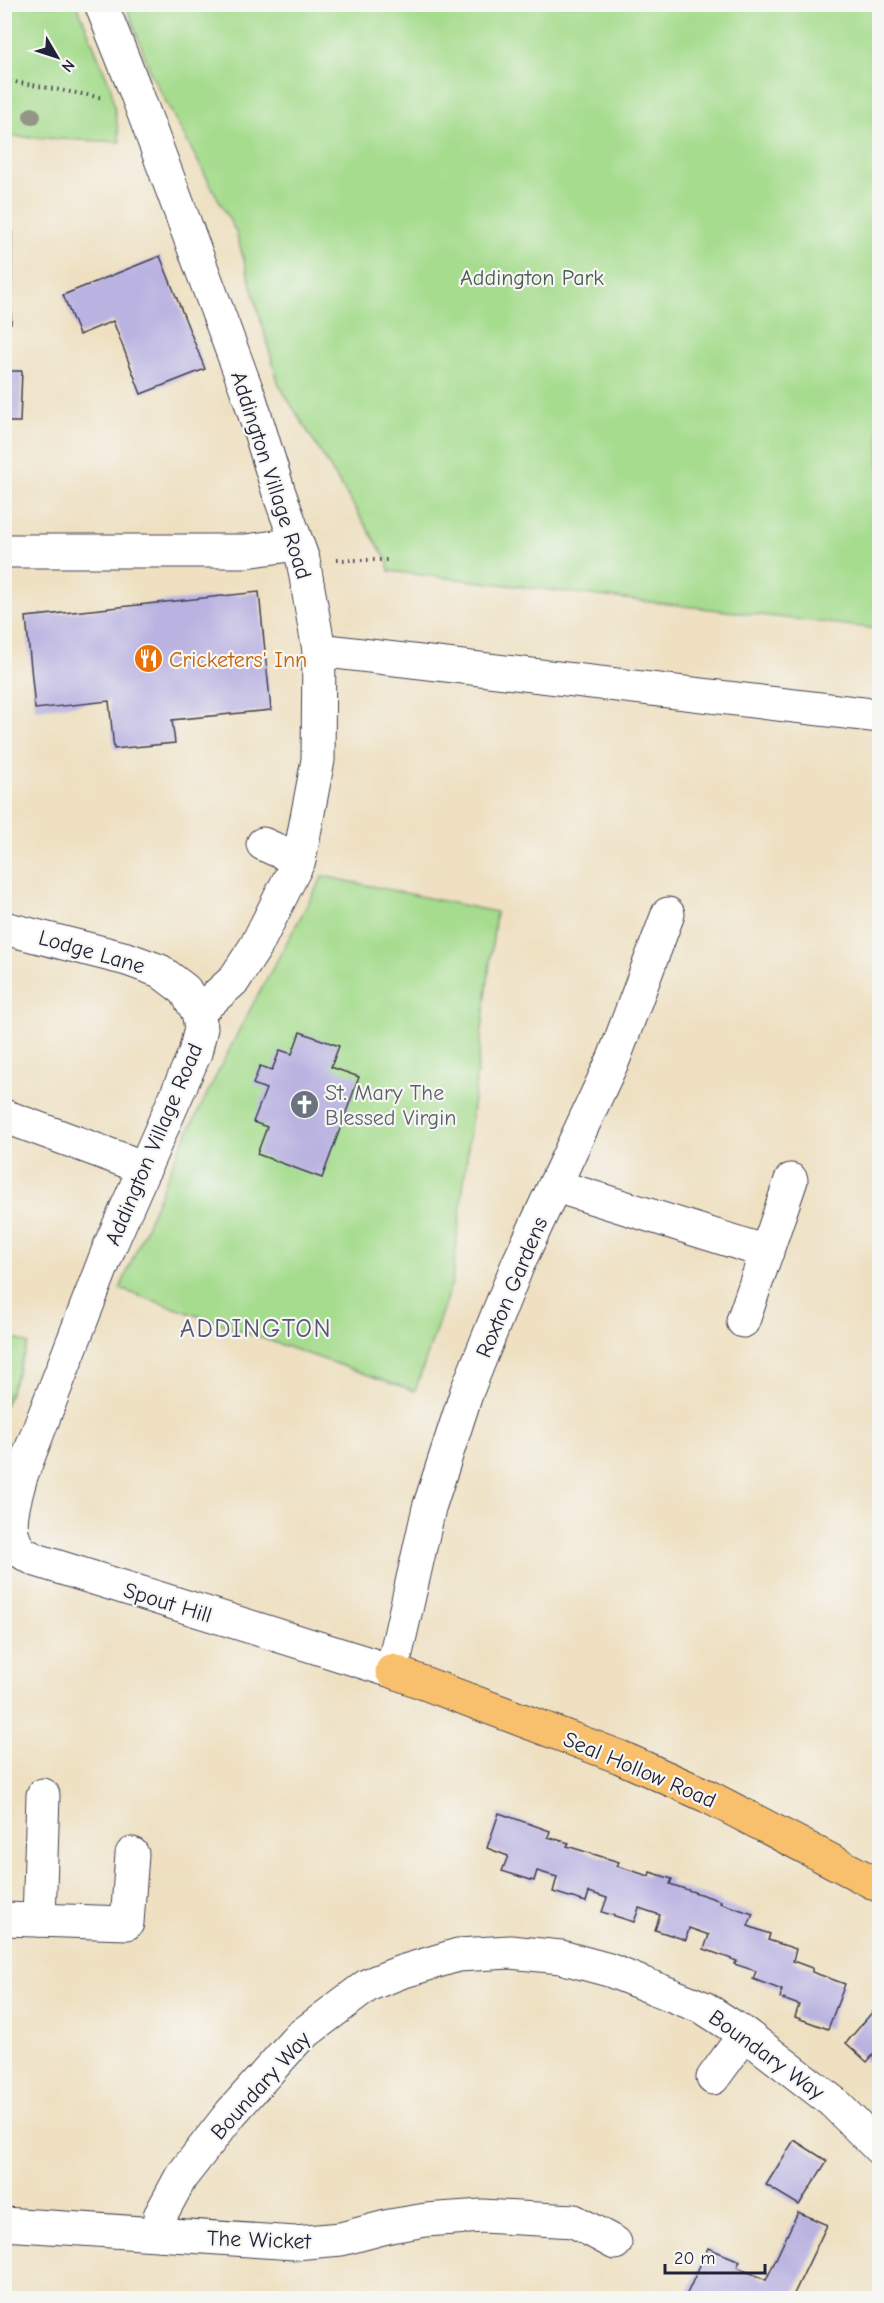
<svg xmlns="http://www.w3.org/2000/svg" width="884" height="2303" font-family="'Comic Neue',sans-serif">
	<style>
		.green { fill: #a5dc8d; stroke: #647f64; stroke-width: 1.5 }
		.building { fill: #bab3e1 }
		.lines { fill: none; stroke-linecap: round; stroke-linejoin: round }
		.minor-casing { stroke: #413e4f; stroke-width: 35 }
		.major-casing { stroke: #413e4f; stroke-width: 35 }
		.path { stroke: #413e4f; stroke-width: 4; stroke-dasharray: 1.5 4.5; stroke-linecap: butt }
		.minor { stroke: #fff; stroke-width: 33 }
		.major { stroke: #f8bf6c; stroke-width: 33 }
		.tree { fill: #939685 }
		.labels { text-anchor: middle; stroke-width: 4.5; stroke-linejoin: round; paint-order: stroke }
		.park-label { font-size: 22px; fill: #495a54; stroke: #f6f6f2 }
		.street-label { font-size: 22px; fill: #22223b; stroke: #f6f6f2 }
		.food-label { font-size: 22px; fill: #c56008; stroke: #f6f6f2; text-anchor: start }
		.worship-label { font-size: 22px; fill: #5b616d; stroke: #f6f6f2; text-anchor: start }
		.quarter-label { font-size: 26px; letter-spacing: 1.5px; fill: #575575; stroke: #f6f6f2 }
	</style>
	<rect width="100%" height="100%" fill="#f6f6f2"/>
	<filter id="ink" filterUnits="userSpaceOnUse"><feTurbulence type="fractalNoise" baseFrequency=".0167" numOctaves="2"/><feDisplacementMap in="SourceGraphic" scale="12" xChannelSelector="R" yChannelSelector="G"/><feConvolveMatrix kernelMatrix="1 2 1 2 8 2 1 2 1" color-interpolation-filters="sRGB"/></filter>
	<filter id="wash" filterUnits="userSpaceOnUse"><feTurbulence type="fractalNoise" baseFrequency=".008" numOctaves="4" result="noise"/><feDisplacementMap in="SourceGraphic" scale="24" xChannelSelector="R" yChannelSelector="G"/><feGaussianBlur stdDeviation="1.35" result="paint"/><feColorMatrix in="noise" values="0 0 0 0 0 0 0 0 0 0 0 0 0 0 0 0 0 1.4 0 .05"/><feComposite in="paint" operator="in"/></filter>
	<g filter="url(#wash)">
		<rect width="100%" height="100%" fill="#eee0c1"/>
		<g class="green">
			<path d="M4,5H77L111,88L120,142L5,136Z"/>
			<path d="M126,5H879V629L389,571L387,560L279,385L236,232L152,76Z"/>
			<path d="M323,876L496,912L452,1282L415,1391L120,1289L176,1156L239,1030Z"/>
			<path d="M5,1334L28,1344L5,1406Z"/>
		</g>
		<g id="blocks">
			<g class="building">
				<path d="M4,232H12L11,323H4Z"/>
				<path d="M160,256L205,369L141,394L113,321L79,335L63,295Z"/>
				<path d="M4,371H22L20,422H4Z"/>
				<path d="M259,592L271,710L172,720L175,743L114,749L109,701L35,709L26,617Z"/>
				<path d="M300,1032L339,1046L331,1067L359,1077L322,1178L257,1154L267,1127L253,1122L266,1089L253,1084L260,1066L272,1070L280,1050L292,1054Z"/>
				<path d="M499,1813L550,1831L548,1837L569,1843L567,1846L619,1862L617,1866L649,1876L650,1872L672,1879L670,1884L721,1901L720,1903L753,1914L748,1926L770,1934L768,1940L796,1949L793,1961L812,1968V1972L845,1984L828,2029L795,2017L799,2005L780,1998L782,1990L753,1979L756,1971L734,1964L737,1961L704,1949L709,1935L689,1928L686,1940L655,1930L660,1915L639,1908L634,1922L602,1912L607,1898L589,1892L586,1902L553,1892L557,1877L537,1871L534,1881L502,1871L508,1856L487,1848Z"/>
				<path d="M880,2003V2047L867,2062L846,2043Z"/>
				<path d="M794,2140L827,2161L799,2205L766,2185Z"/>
				<path d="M798,2212L827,2225L792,2298H685L708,2248L740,2261L737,2267L766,2280Z"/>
			</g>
		</g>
	</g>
	<g filter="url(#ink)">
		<use href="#blocks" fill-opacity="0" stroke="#413e4f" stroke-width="1.5"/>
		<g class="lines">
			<defs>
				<g id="minor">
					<path d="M101,4L136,92L250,399L279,493L303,560L319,650L318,760L299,860L256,946L234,980L198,1012"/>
					<path d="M4,551H246L297,544"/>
					<path d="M319,650L880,716"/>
					<path d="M263,844L299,860"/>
					<path d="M4,928L127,959L160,971L185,990L198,1012L201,1028L195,1053L110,1246L21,1476C15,1499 3,1530 20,1550C24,1555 31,1557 36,1560L392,1671L429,1508L467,1391L518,1264L614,1058L668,914"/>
					<path d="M4,1116L145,1168"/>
					<path d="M556,1186L767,1252"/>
					<path d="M743,1321L791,1180"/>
					<path d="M4,1919L127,1923L132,1854"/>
					<path d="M39,1920L43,1795"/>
					<path d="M713,2078L745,2034"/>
					<path d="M4,2224L295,2243L341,2239L390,2226L426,2220L482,2216L574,2221L615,2243"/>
					<path d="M159,2234L160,2216L181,2177L231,2113L298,2038L368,1985L401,1972L458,1955L510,1952L561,1957L609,1970L704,2008L749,2037L833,2102L880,2149"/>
				</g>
				<path id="major" d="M392,1671L620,1757L707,1796L880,1886"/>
			</defs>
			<use href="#minor" class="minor-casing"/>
			<use href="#major" class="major-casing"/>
			<g class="path">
				<path d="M4,80L104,98"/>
				<path d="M337,560H387"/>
			</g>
			<use href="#minor" class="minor"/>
			<use href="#major" class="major"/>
		</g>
		<circle class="tree" cx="32" cy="116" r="9"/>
	</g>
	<defs>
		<symbol id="restaurant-disc" viewBox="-11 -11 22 22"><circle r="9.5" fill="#e8710a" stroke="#f6f6f2"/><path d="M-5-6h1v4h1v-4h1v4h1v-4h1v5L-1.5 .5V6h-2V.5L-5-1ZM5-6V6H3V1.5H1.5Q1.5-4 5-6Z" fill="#fff"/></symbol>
		<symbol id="church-disc" viewBox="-11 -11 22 22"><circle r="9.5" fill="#6b7280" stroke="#f6f6f2"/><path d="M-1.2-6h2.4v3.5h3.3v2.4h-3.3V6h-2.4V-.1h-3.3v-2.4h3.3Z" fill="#fff"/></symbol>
	</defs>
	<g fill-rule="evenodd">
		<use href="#restaurant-disc" x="132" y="642" width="33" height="33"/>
		<use href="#church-disc" x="288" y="1088" width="33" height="33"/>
	</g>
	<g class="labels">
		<g class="park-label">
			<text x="532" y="285">Addington Park</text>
		</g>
		<g class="street-label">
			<text transform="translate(272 475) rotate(72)" y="8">Addington Village Road</text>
			<text transform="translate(92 951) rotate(16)" y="8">Lodge Lane</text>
			<text transform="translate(153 1144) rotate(-67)" y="8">Addington Village Road</text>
			<text transform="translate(511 1287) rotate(-67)" y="8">Roxton Gardens</text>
			<text transform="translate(168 1602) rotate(17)" y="8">Spout Hill</text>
			<text transform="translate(640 1769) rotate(23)" y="8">Seal Hollow Road</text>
			<text transform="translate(767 2054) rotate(36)" y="8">Boundary Way</text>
			<text transform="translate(260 2085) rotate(-48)" y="8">Boundary Way</text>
			<text transform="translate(259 2239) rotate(2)" y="8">The Wicket</text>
		</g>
		<g class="food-label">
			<text x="169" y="667">Cricketers' Inn</text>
		</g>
		<g class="worship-label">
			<text x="325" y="1100">St. Mary The<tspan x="325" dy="25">Blessed Virgin</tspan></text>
		</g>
		<g class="quarter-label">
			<text x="256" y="1337">ADDINGTON</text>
		</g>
	</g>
	<rect width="884" height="2303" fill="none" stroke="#f6f6f2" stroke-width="24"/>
	<g transform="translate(57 57) rotate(129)" stroke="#f6f6f2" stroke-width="4.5" paint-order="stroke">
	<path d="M0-4.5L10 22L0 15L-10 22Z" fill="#22223b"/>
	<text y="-9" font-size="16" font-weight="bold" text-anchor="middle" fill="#22223b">N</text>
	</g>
	<path d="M665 2264v9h100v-9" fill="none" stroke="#22223b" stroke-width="3"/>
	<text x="674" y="2264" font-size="18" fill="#22223b" stroke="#f6f6f2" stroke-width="4.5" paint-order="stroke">20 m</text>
</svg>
